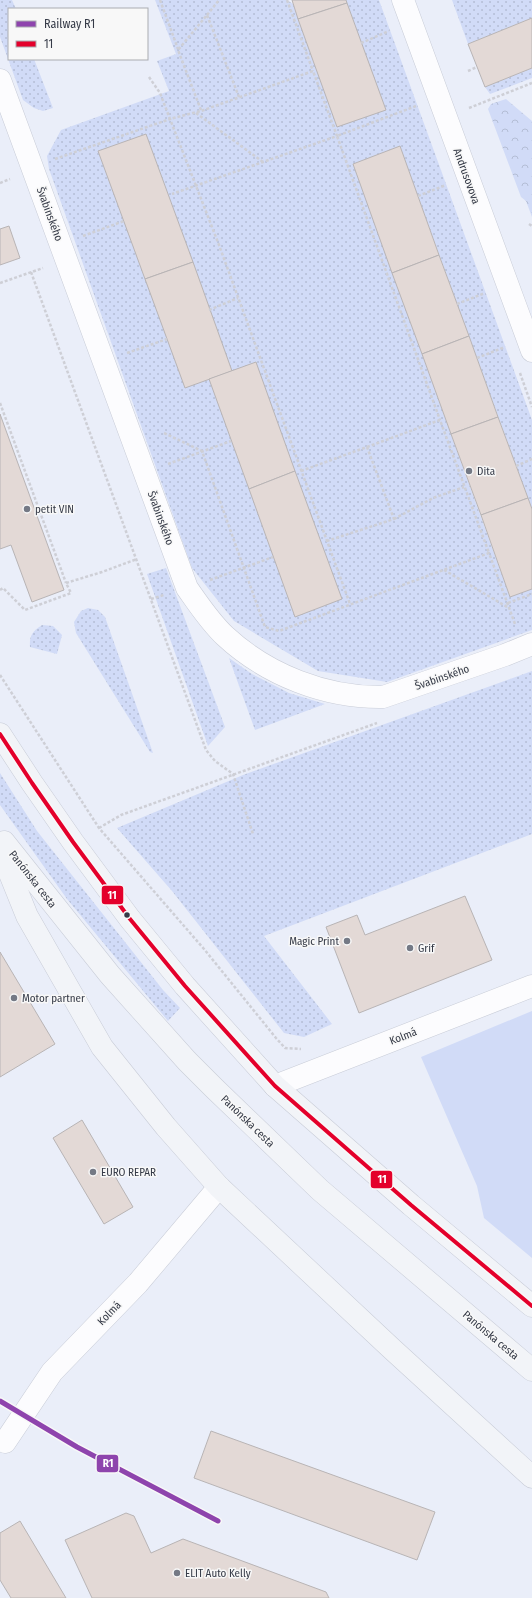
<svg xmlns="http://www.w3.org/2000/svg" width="532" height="1598" font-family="'Fira Sans Condensed',sans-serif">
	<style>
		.grass { fill: url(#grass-dots) }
		.park { fill: url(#park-crowns) }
		.garden { fill: #d1dbf7 }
		.building { fill: #e3d9d6; stroke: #b8b4b5 }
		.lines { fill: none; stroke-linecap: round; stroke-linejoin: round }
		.minor-casing { stroke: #c8ccd7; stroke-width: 23 }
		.secondary-casing { stroke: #c8ccd7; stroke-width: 23 }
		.path { stroke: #cecfd6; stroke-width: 2.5; stroke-dasharray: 3 2; stroke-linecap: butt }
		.minor { stroke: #fcfcfe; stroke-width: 22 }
		.secondary { stroke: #f2f4f8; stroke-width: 22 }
		.bus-1-casing { stroke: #f8f8f8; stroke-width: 7 }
		.bus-1 { stroke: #e4002b; stroke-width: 4 }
		.rail-1-casing { stroke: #f8f8f8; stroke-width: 8 }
		.rail-1 { stroke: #8e44ad; stroke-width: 5 }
		.poi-dot { fill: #747985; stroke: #f8f8f8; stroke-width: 1.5 }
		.bus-dot { fill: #353a47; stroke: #f8f8f8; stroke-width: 1.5 }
		.labels { text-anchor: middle; stroke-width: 3; stroke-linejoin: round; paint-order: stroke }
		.street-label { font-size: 11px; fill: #353a47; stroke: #f8f8f8 }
		.poi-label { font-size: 11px; fill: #353a47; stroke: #f8f8f8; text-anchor: start }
		.line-badge { stroke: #f8f8f8; stroke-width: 1.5 }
		.badge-label { font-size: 11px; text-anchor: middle; font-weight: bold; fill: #fff }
	</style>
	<defs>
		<pattern id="grass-dots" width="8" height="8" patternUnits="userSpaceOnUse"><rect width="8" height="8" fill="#d1dbf7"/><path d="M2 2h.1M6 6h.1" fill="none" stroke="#b4bdd5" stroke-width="1.8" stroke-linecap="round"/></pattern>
		<pattern id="park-crowns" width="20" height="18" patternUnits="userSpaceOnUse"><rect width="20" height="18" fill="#d1dbf7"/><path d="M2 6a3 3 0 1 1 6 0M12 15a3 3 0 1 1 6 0" fill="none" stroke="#b4bdd5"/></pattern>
	</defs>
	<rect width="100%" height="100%" fill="#eaeef9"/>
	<g class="grass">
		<path d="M0,0H12L16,9H9V59H34L53,108L43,111L34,108L23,100L0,37Z"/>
		<path d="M155,0H287L293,4L337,127L346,0H379L532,420V509L400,147L353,164L510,597L532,589V630L387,682L318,671L234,621L192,568L49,169L47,156L61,130L169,91L157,61L176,54Z"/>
		<path d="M452,0H532V18L468,44Z"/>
		<path d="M532,68V78L490,94L485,87Z"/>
		<path d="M166,568L225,727L208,746L147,574Z"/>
		<path d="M88,608L98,610L105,617L153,753L150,752L76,633L74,622L81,611Z"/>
		<path d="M42,625L53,626L62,635L57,654L30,647C29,635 33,631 42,625Z"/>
		<path d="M229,658L252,674L289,693L325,704L255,730Z"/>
		<path d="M532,671V834L264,936L332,1024L304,1037L284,1033L172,891L117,828L243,775Z"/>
		<path d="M0,773L37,831L163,990L180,1008L168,1021L67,899L0,805Z"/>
	</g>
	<path class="park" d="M506,99L532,121V217L526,201L521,197L488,109L491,104Z"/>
	<path class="garden" d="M532,1011V1258L484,1218L477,1186L421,1057Z"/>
	<g class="building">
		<path d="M292,0H346L347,3L298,19Z"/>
		<path d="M347,3L386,110L337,127L298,19Z"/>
		<path d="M532,18V68L485,87L468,44Z"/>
		<path d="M146,134L193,262L145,279L98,151Z"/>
		<path d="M400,146L439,255L392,273L353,164Z"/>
		<path d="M9,226L20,258L0,265V229Z"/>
		<path d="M439,255L469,336L422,354L392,273Z"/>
		<path d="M193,262L232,371L185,388L145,279Z"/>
		<path d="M469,336L498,417L451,434L422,354Z"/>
		<path d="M256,362L295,471L249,489L209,379Z"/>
		<path d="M0,414L64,590L32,602L11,545L0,549Z"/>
		<path d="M498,417L528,498L481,515L451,434Z"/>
		<path d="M295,471L342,599L295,617L249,489Z"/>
		<path d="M528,498L532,509V589L510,597L481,515Z"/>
		<path d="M465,896L492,960L359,1013L326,927L357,915L365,935Z"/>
		<path d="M0,952L55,1044L0,1077Z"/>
		<path d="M82,1120L133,1207L104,1224L53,1138Z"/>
		<path d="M211,1431L435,1512L417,1560L194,1478Z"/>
		<path d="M126,1513L134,1516L151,1553L183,1539L326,1592L329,1598H92L65,1540Z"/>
		<path d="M20,1521L66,1598H11L0,1580V1533Z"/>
	</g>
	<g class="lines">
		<defs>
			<g id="minor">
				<path d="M403,0L532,351"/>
				<path d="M0,80L187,588C199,605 210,622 225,636C267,675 326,698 383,697L505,655L532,644"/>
				<path d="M275,1086L532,986"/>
				<path d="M5,1442L52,1372L138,1283L219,1187"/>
			</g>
			<g id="secondary">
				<path d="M0,734L32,783L73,842L130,919L185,986L275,1086L411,1205L532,1306"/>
				<path d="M4,842L110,975L187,1061L214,1088L320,1190L532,1370"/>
				<path d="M0,849L27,916L102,1047L166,1127L219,1187L392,1349L532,1477"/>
			</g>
		</defs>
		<use href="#minor" class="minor-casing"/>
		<use href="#secondary" class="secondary-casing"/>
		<g class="path">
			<path d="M160,0L178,49"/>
			<path d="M287,0L313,71"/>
			<path d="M207,15L219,0"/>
			<path d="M361,43L389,31"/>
			<path d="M468,71L477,67"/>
			<path d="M149,77L160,93L170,119L201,111L313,71L337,136L172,194"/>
			<path d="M416,106L337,136L440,420"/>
			<path d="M469,108L532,83"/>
			<path d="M201,110L178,50L207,15L239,97"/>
			<path d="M196,113L263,162"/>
			<path d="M55,159L170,119L219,245L350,604"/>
			<path d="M0,183L10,179"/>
			<path d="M418,196L446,185"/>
			<path d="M529,224L532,226"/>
			<path d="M83,236L124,221"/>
			<path d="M31,272L206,750L215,761L233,774L253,834"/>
			<path d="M0,283L43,268"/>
			<path d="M457,304L485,293"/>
			<path d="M209,310L238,298"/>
			<path d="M127,353L167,339"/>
			<path d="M477,358L505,347"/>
			<path d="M520,373L532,407"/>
			<path d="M0,403L66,583"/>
			<path d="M164,433L202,451L265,627L279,631L489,553L515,624"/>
			<path d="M367,447L440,420L489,553"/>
			<path d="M168,464L231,441"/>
			<path d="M516,466L532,459"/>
			<path d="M301,471L367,447L394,519L327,541"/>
			<path d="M394,519L433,498L464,487"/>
			<path d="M444,570L509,608"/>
			<path d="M210,580L273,557"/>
			<path d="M0,590L3,588L25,610L71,593L66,583L102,572L137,559"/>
			<path d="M151,599L164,595"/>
			<path d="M508,603L532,594"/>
			<path d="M0,675L99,828L204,949L276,1038L285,1048L301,1049"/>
			<path d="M99,828L121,815L377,723"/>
		</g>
		<use href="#minor" class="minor"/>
		<use href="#secondary" class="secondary"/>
		<defs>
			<path id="bus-1" d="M0,734L32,783L73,842L130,919L185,986L275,1086L411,1205L532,1306"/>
		</defs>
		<use href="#bus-1" class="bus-1-casing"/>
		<use href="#bus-1" class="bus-1"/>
		<defs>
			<path id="rail-1" d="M0,1401L77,1447L218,1521"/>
		</defs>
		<use href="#rail-1" class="rail-1-casing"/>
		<use href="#rail-1" class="rail-1"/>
	</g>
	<g class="poi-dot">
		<circle cx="469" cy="471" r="4"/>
		<circle cx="27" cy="509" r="4"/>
		<circle cx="347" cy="941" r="4"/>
		<circle cx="410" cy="948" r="4"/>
		<circle cx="14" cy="998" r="4"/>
		<circle cx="93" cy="1172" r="4"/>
		<circle cx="177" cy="1573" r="4"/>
	</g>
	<circle class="bus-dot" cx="127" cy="915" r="3.5"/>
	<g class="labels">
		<g class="street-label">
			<text transform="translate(467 176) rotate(70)" y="4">Andrusovova</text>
			<text transform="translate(50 214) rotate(70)" y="4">Švabinského</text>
			<text transform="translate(161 518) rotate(70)" y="4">Švabinského</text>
			<text transform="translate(442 677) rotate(-19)" y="4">Švabinského</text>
			<text transform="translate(33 879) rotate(52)" y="4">Panónska cesta</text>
			<text transform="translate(403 1036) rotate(-21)" y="4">Kolmá</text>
			<text transform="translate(248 1121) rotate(44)" y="4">Panónska cesta</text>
			<text transform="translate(109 1313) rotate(-46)" y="4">Kolmá</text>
			<text transform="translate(491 1335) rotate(40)" y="4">Panónska cesta</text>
		</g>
		<g class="poi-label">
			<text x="477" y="475">Dita</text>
			<text x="35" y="513">petit VIN</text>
			<text x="339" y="945" text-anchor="end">Magic Print</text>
			<text x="418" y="952">Grif</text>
			<text x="22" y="1002">Motor partner</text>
			<text x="101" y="1176">EURO REPAR</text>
			<text x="185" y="1577">ELIT Auto Kelly</text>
		</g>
	</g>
	<g class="line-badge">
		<rect x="101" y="885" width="23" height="20" rx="4" fill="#e4002b"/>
		<rect x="370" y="1170" width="23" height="19" rx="4" fill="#e4002b"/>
		<rect x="96" y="1454" width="23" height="19" rx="4" fill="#8e44ad"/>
	</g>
	<g class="badge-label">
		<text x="112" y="899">11</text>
		<text x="382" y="1183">11</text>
		<text x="108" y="1467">R1</text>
	</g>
	<rect x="8" y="8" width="140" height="52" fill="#f8f8f8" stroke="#aaacb1"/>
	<rect x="16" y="21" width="20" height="6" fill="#8e44ad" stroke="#aaacb1"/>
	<text x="44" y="28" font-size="12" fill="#353a47">Railway R1</text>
	<rect x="16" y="41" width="20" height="6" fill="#e4002b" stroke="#aaacb1"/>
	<text x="44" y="48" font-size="12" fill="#353a47">11</text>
</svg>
